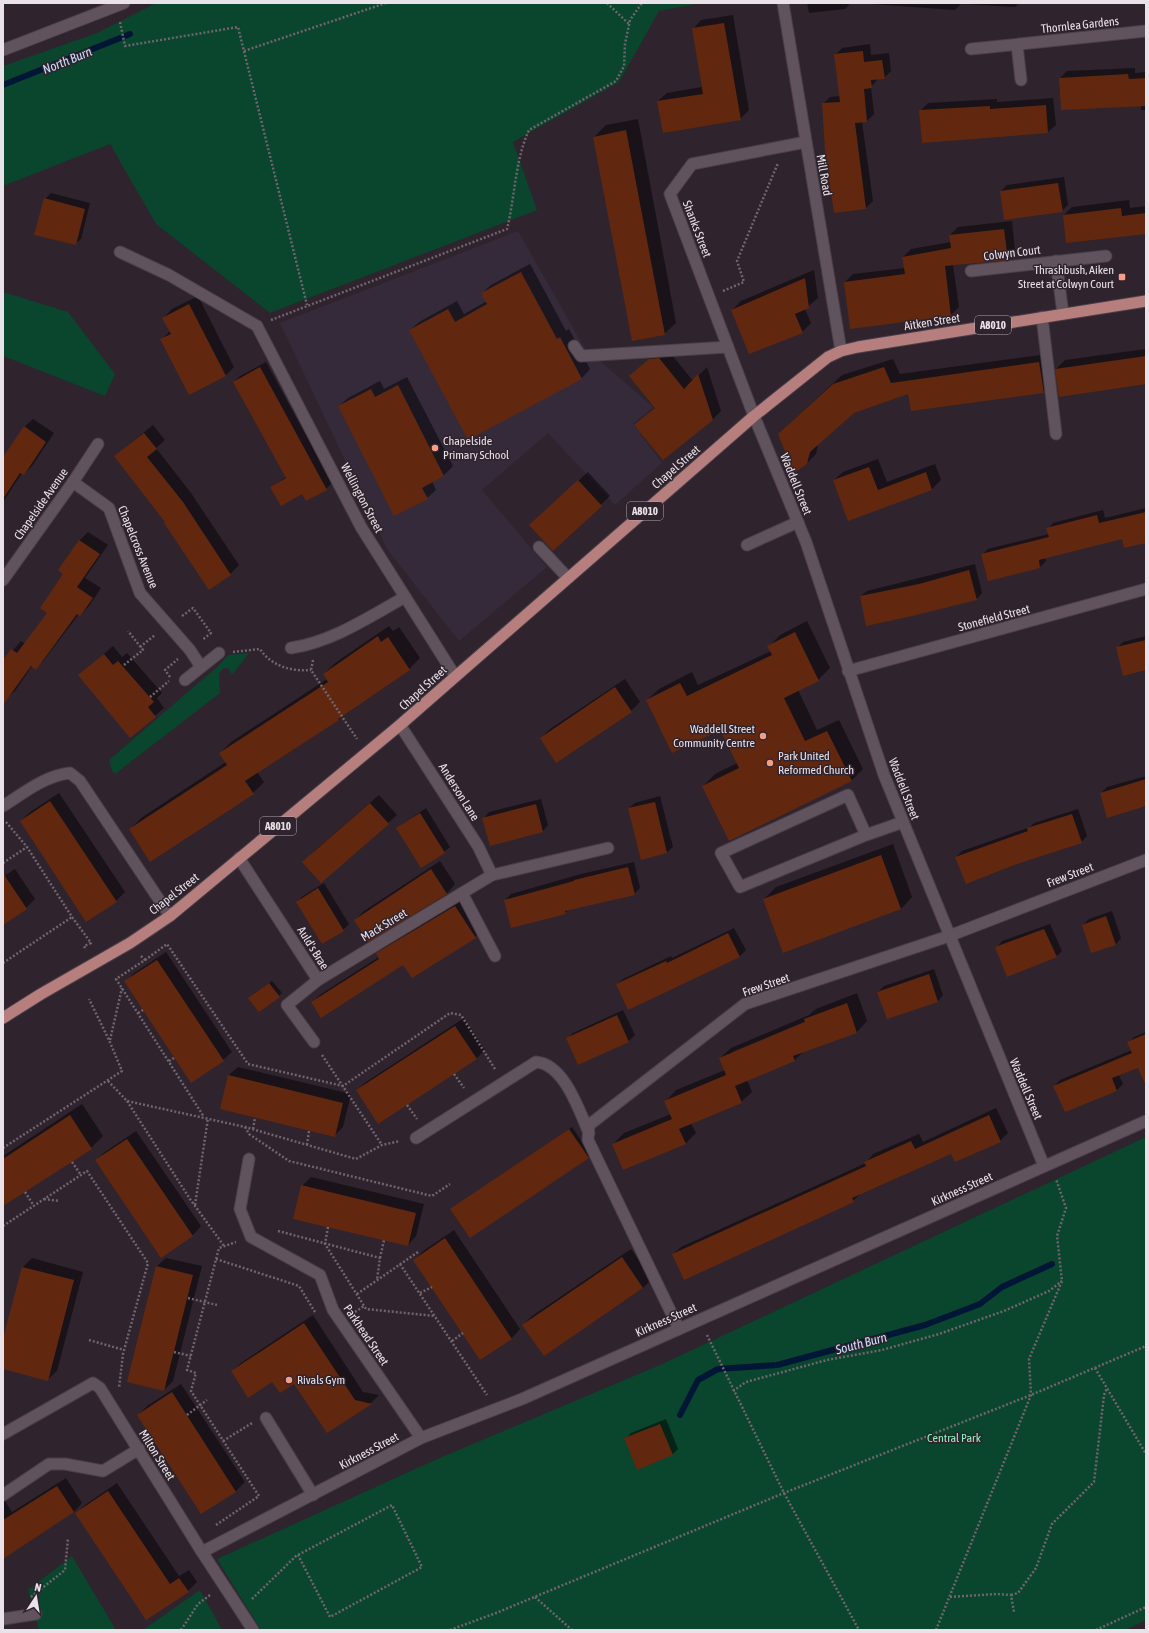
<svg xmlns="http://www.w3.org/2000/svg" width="1149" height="1633" font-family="'Asap Condensed',sans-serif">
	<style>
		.education { fill: #342a3a }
		.green { fill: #0a452d }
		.shadow { fill: #0007; fill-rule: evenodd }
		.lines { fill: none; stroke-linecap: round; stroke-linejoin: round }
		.stream { stroke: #001637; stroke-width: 6 }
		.building { fill: #62280f }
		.service-casing { stroke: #4a3f49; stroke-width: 13 }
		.minor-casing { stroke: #4a3f49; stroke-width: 13 }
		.primary-casing { stroke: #4a3f49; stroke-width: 13 }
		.path { stroke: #70656e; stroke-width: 2.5; stroke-dasharray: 2 2; stroke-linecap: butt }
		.service { stroke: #60535e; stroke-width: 11 }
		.minor { stroke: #60535e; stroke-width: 11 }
		.primary { stroke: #b67f7d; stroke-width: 11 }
		.poi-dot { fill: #f49e88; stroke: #2f232d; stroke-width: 1.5 }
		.labels { text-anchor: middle; stroke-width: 3; stroke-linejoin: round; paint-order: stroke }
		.shield { fill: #2f232d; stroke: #b2a9b1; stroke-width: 1 }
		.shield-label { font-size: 11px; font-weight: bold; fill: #eae2e9 }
		.street-label { font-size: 12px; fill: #eae2e9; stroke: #2f232d }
		.poi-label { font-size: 12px; fill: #eae2e9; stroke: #2f232d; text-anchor: start }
		.park-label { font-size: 12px; fill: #8cf3bf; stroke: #2f232d }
		.water-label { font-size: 13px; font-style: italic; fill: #c7dffd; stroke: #2f232d }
	</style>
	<rect width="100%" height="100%" fill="#2f232d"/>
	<path class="education" d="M518,231L584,347L653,407L633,424L662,463L615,505L548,433L482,490L547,567L459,641L387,549L280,323Z"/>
	<g class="green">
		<path d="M156,3H701L659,11L619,82L513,142L537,210L270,313L156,224L110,144L3,186V66L97,33Z"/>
		<path d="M3,292L68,312L115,374L105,396L3,356Z"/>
		<path d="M249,653L232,675L228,668H224L219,674L220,693L115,774L112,771L109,760L217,667L228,655Z"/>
		<path d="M1146,1137V1620L1126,1630H261L217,1559L435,1460L660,1365Z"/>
		<path d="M72,1556L116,1630H39L28,1590Z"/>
		<path d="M200,1590L222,1630H143Z"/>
	</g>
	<g class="shadow">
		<path d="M807,3H851L845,9L809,13Z"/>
		<path d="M856,3H1019L1015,7L961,4L955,10Z"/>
		<path d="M733,15L749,110L740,119L658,101L667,93L702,87L693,29L701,20Z"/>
		<path d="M870,44L871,55L889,53L891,71L884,78L878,79L871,87L874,114L867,121L862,122L873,201L866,208L823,104L830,97L840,96L835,55L842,48Z"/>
		<path d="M1135,68V73L1146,72V110H1141V105L1060,78L1067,71Z"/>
		<path d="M1053,98L1056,125L1048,132L922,142L920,111L928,103L997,99V102Z"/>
		<path d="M638,119L676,323L664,334L594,137L606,125Z"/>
		<path d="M1064,177L1068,205L1062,211L1001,191L1007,185Z"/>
		<path d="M51,193L90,203L81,239L75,244L45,199Z"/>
		<path d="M1129,200L1130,208L1146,206V233L1064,215L1072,207Z"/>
		<path d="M1012,221L1015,251L1007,259L953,265L959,307L951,315L851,328L845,282L853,274L905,268L903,257L911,249L951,242L950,235L958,227Z"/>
		<path d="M530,264L566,331L569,329L590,369L582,378L468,438L410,330L419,322L457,301L464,314L487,301L482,293L491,285Z"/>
		<path d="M814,270L818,298L805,309L811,323L802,332L732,310L741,301Z"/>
		<path d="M198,296L234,367L225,376L162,339L170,331L163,318L172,309Z"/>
		<path d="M1146,349V383L1056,369L1065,360Z"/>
		<path d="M659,350H668L693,381L707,367L721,411L712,420L636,425L656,407L630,376Z"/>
		<path d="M1048,354L1052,383L1044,392H909L853,412L818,444L816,454L807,463L788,425L842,375L893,359L900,374Z"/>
		<path d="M266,362L332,483L326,489L302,493L271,487L286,477L234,382L240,376Z"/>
		<path d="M407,377L453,466L444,475L432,481L436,490L427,498L339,406L348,398L380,381L384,389Z"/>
		<path d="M33,419L54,433L32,466L24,474L22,473L3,502V456L4,457L24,427Z"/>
		<path d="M153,425L165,440L156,448L191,493L239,565L230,574L167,522L115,456Z"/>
		<path d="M878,459L887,482L935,464L941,480L932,489L849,519L834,480L843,472Z"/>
		<path d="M588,472L610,496L553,549L539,516Z"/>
		<path d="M1146,508V542L1123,538L1045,558L1046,561L1040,567L989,580L982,555L988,549L1049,534L1048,529L1053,523L1103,510L1105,518Z"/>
		<path d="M88,532L108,545L85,578L101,588L89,606L80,615L79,614L44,660L36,669L32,666L15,691L3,701V662L21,641L25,644L49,613L79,541Z"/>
		<path d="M975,564L982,593L977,599L861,596L867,591Z"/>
		<path d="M807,621L830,668L818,680L798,690L817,730L839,720L863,769L851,781L703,786L715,774L737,763L721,729L647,700L659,689L692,672L698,685L771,651L769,646L780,635Z"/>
		<path d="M389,626L393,631L399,627L420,658L409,669L345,713L338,720L257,772L264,782L253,793L130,829L141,818L226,762L220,753L231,742L327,679L324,674L335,663Z"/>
		<path d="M1146,636V669L1117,648L1123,642Z"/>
		<path d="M113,646L122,657L127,653L162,693L157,698L164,708L130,737L80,675Z"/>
		<path d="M625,679L640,702L631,711L557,761L541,738L550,729Z"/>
		<path d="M1146,776V805L1101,793L1107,787Z"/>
		<path d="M59,793L125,892L116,901L21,821L30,812Z"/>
		<path d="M379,795L397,815L388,823L312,853Z"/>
		<path d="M660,796L673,847L667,852L642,859L629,808L635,803Z"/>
		<path d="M541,799L548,825L543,831L484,818L489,812Z"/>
		<path d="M426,808L450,847L444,852L397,828Z"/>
		<path d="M1078,809L1087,836L1081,842L956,857L962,851L1030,827L1034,823Z"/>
		<path d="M893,844L912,897L901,909L764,899L776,887Z"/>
		<path d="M440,861L455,884L447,893L368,940L355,920L364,911Z"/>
		<path d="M634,862L640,888L634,894L569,909L565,913L505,900L511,894L581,874Z"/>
		<path d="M15,869L35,899L26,908L3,923V877Z"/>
		<path d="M324,883L349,924L343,930L297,902L303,896Z"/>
		<path d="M464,898L484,929L475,937L404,964L312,1002L321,994L379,957L377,954L386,945Z"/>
		<path d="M1112,911L1121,938L1116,944L1083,925L1089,919Z"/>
		<path d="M1050,924L1062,951L1056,957L997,947L1002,941Z"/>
		<path d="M734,928L746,950L740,956L628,1009L617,984L623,979L671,956L672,958Z"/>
		<path d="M166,952L232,1052L223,1060L125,982L134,973Z"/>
		<path d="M934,969L943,995L938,1001L878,992L884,986Z"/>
		<path d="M272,981L282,993L279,996L252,995Z"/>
		<path d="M857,993L867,1021L857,1032L803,1052L795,1060L747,1080L752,1092L741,1102L691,1123L696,1133L685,1144H613L624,1133L671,1114L666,1101L676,1090L725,1070L720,1058L731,1048L809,1015L816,1009ZM809,1020L810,1021L732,1054V1052Z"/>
		<path d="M623,1010L635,1035L629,1041L579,1064L567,1039L573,1033Z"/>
		<path d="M464,1018L485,1050L476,1059L357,1090L366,1082Z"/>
		<path d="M1146,1032V1064L1119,1075L1123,1084L1117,1090L1065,1111L1054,1086L1060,1080L1132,1050L1129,1042L1134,1037Z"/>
		<path d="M238,1067L351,1094L343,1127L334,1136L229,1075Z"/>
		<path d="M82,1104L103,1136L91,1148L3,1205V1156Z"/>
		<path d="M996,1108L1008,1133L1000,1141L952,1153L861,1193L853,1201L673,1254L681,1247L866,1163L873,1154L919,1134L923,1142Z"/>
		<path d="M572,1127L591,1155L588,1158L452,1209Z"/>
		<path d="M136,1131L201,1226L193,1235L161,1256L96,1160L105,1152Z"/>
		<path d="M311,1177L424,1204L416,1236L408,1245L302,1186Z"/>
		<path d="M454,1230L520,1329L512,1338L480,1359L415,1260L423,1251Z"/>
		<path d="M631,1249L652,1279L643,1288L544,1355L523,1325L532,1316Z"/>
		<path d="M32,1258L83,1272L57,1371L48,1379L3,1367V1342L23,1267Z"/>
		<path d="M166,1258L202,1266L173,1381L164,1390L157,1266Z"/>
		<path d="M313,1315L363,1392L379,1395L371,1403L327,1432L294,1382L273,1380L232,1371L241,1363Z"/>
		<path d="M181,1384L245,1482L236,1491L202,1513L138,1415L147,1406Z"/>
		<path d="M666,1419L678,1449L672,1455L625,1439L631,1433Z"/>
		<path d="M66,1478L82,1503L74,1512L3,1551V1498L12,1512Z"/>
		<path d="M117,1483L179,1576L189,1570L197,1582L188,1591L146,1619L76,1513L85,1505Z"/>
	</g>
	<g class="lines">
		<g class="stream">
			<path d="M3,85L130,34"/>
			<path d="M680,1415L698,1380L718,1369L777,1365L925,1325L980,1304L1002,1287L1052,1264"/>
		</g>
	</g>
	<g class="building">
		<path d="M724,23L741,120L663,133L657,101L703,94L692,28Z"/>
		<path d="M863,51L864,62L882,60L885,79L871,80L872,88L864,89L867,122L855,123L866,209L834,213L825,151L822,103L840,102L834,54Z"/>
		<path d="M1128,74L1129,79L1146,78V106L1061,110L1059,78Z"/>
		<path d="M1046,105L1048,133L922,143L919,110L990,106V109Z"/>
		<path d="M626,130L665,335L632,341L593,137Z"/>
		<path d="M1058,183L1063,212L1004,220L1000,191Z"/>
		<path d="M44,198L85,209L76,245L34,235Z"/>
		<path d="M1121,208L1122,216L1146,213V234L1066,243L1063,215Z"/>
		<path d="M1004,229L1008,260L945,266L951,316L850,329L844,282L905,274L902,257L951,248L949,235Z"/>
		<path d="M521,272L557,339L560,337L582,379L468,440L409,330L448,309L455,322L487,304L481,293Z"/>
		<path d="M805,278L809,308L795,314L803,333L749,354L731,310Z"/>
		<path d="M189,304L226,376L189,395L160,339L171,334L162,318Z"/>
		<path d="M1146,356V384L1059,397L1055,369Z"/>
		<path d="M659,358L684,389L698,374L713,420L663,460L634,425L655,408L629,376L649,359Z"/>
		<path d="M1039,362L1044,393L911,411L908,394L854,413L810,452L807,464L794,473L778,434L833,384L884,367L891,383Z"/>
		<path d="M260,367L327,490L306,501L302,494L281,506L270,487L286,478L233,382Z"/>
		<path d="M398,385L444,476L422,488L428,499L394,516L338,406L371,389L375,397Z"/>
		<path d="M24,426L46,442L24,475L20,473L3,499V457Z"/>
		<path d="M144,433L157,449L147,457L183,502L231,575L209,590L164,523L165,522L114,456Z"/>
		<path d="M869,467L878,490L926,472L932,490L848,521L833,480Z"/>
		<path d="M578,480L602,506L553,551L529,525Z"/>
		<path d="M1146,512V543L1124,548L1122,539L1039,560L1040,568L988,581L981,554L1049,537L1046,528L1097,515L1099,523Z"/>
		<path d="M79,540L100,554L77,587L93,598L80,616L77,614L36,670L31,666L3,705V660L11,649L17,653L47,613L40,608L63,574L58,570Z"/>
		<path d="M969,570L977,600L912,616L866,626L860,596L919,584Z"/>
		<path d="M795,632L819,681L784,698L805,741L827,731L852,781L729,841L702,786L739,768L720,730L672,753L646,700L680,683L687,696L772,655L767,646Z"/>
		<path d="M378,636L381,642L388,637L410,670L338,719L339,720L245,781L254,794L150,862L129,829L227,765L219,753L328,682L323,674Z"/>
		<path d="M1146,640V670L1123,676L1116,647Z"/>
		<path d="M104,654L113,665L118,661L154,702L148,707L156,717L130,738L78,675Z"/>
		<path d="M615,687L632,712L556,763L540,738Z"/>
		<path d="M1146,779V806L1107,818L1100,793Z"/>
		<path d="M50,801L117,902L86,922L20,821Z"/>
		<path d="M655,802L667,853L641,860L628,808Z"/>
		<path d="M370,803L389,824L321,883L302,862Z"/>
		<path d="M536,804L543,832L490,846L482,818Z"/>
		<path d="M420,813L445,853L421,868L396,828Z"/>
		<path d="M1072,814L1082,843L1014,865L966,884L955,857L1028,831L1027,828Z"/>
		<path d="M881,855L901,909L783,953L763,899Z"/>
		<path d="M628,867L635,895L565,911L566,914L511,928L504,900L574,881V880Z"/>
		<path d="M431,869L447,894L368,942L354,920Z"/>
		<path d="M3,873L27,909L3,925Z"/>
		<path d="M318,888L344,931L322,944L296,902Z"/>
		<path d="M455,906L476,938L412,978L403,965L321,1018L311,1002L379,959L376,953Z"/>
		<path d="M1106,916L1116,945L1091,953L1082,925Z"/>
		<path d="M1044,929L1057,957L1007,977L995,947Z"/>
		<path d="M728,933L740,957L628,1010L616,984L666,961L667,963Z"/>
		<path d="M157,960L224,1061L191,1083L124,981Z"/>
		<path d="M929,974L938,1002L887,1019L877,992Z"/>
		<path d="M269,983L280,997L259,1012L248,998Z"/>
		<path d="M847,1003L857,1033L793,1056L795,1061L735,1086L742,1103L679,1129L686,1144L623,1170L612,1144L672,1119L664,1101L726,1075L719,1058L805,1022L804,1019Z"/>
		<path d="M617,1015L629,1042L578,1065L566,1038Z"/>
		<path d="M455,1026L477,1059L378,1124L356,1090Z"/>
		<path d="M1146,1034V1086L1138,1068L1112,1078L1117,1091L1065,1112L1053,1086L1132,1053L1127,1042Z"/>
		<path d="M228,1075L343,1103L335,1137L220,1109Z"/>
		<path d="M70,1115L92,1149L3,1206V1159Z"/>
		<path d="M989,1115L1001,1142L955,1162L951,1154L852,1198L854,1202L684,1280L672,1254L866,1166L864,1162L911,1141L915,1149Z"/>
		<path d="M569,1129L589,1158L470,1238L450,1209Z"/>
		<path d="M127,1139L193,1236L161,1258L95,1160Z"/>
		<path d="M301,1185L416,1213L408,1246L293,1219Z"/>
		<path d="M445,1238L512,1339L480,1360L413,1260Z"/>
		<path d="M622,1257L643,1288L544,1356L522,1325Z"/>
		<path d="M156,1266L193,1275L164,1391L127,1382Z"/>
		<path d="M22,1267L74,1280L48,1381L3,1369V1338Z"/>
		<path d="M304,1323L355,1400L372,1404L327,1433L294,1384L280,1393L272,1382L248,1398L231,1371Z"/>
		<path d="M172,1392L236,1492L201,1514L137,1415Z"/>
		<path d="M660,1424L673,1455L637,1470L624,1438Z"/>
		<path d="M57,1486L74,1512L3,1559V1520Z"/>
		<path d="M108,1491L170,1584L179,1578L189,1592L146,1620L75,1513Z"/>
	</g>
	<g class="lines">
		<defs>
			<g id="service">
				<path d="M120,252L169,275L257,326"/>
				<path d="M1042,317L1056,434"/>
				<path d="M574,346L581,356L728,347"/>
				<path d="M747,545L798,522"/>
				<path d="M539,547L568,578"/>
				<path d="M291,648C332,642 369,617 405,597"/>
				<path d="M185,680L219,653"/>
				<path d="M3,806C24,793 44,776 70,773L80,781L170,916"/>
				<path d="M866,835L848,795L721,853L740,887L866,835L903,822"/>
				<path d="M462,893L495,956"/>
				<path d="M416,1138L536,1062C564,1064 579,1110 589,1133"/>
				<path d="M266,1418L313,1495"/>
				<path d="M3,1495L49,1464H65L103,1471L139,1449"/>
				<path d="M3,1619L36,1614"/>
			</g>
			<g id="minor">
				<path d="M783,3L841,351"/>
				<path d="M1017,45L1021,80"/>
				<path d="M971,49L1146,31"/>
				<path d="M3,50L124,3"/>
				<path d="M806,142L692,164L670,194L754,416L806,542L884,775L1044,1166"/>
				<path d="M1056,261L1063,314"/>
				<path d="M971,271L1106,256"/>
				<path d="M257,326L361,527L455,676"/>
				<path d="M73,482L109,508L140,593L190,650L201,667"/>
				<path d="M3,580L73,482L98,444"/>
				<path d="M848,671L1146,589"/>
				<path d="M400,725L478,846L492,875"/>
				<path d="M239,858L318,980L287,1005L314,1042"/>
				<path d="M318,980L492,875L608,848"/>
				<path d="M249,1159L240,1209L251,1237L320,1275L333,1310L421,1438"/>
				<path d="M679,1329L588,1140L589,1125L745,1004L949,936L1146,860"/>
				<path d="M3,1434L93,1383L100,1388L202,1552L253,1630"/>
				<path d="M202,1552L421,1438L522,1399L1146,1121"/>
			</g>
			<path id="primary" d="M3,1018L41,994L130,943L170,916L400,725L754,416L828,357L841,351L858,347L1146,301"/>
		</defs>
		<use href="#service" class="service-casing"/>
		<use href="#minor" class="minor-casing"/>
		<use href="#primary" class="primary-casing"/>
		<g class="path">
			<path d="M607,3L629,24"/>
			<path d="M120,22L125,46L238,27L307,305"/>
			<path d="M244,51L386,3"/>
			<path d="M723,291L744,282L737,261L778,163"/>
			<path d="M271,320L507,229C515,197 515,160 529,130L616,81L624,66L625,44L630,20L642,3"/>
			<path d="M182,616L193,608L211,633L202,640"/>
			<path d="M140,647L155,635"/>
			<path d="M233,652L260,649C271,666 292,672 311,670"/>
			<path d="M313,660L311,670L357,739"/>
			<path d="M124,665L143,650L128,631"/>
			<path d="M170,677L165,670L178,659"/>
			<path d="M150,697L169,681"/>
			<path d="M6,822L27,847L72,917L91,943L84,946L86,950"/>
			<path d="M3,863L27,847"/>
			<path d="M141,956L145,960L116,979L204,1117"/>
			<path d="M145,960L167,944L248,1064L343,1086L450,1013L461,1015L495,1069"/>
			<path d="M3,963L72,917"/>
			<path d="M138,1013L143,1010"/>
			<path d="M110,1040L122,988"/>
			<path d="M322,1055L382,1145"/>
			<path d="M169,1061L174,1058"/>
			<path d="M454,1074L464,1088"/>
			<path d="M108,1081L127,1101L245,1127L356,1159L382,1145L400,1141"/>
			<path d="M127,1101L190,1199L224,1246"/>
			<path d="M407,1105L417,1119"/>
			<path d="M245,1127L249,1134L289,1161L432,1196L450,1184"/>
			<path d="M253,1129L255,1118"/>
			<path d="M307,1145L309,1131"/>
			<path d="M3,1148L122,1071L109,1040L89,999"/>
			<path d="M72,1162L81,1175"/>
			<path d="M25,1192L34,1206"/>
			<path d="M44,1199L59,1201"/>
			<path d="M195,1205L208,1118"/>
			<path d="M3,1226L87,1171L148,1263L123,1354L119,1388"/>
			<path d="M328,1227L325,1244L366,1309L435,1316"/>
			<path d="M278,1231L380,1258L377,1280"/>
			<path d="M380,1258L384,1240"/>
			<path d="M216,1259L299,1286L315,1312"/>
			<path d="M400,1264L487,1395"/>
			<path d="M420,1293L432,1287"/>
			<path d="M357,1294L418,1252"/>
			<path d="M188,1298L217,1305"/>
			<path d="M355,1312L364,1306"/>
			<path d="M707,1335L784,1493L859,1630"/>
			<path d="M89,1340L124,1350"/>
			<path d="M452,1341L463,1333"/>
			<path d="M174,1352L191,1356"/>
			<path d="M1095,1368L1146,1454"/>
			<path d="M733,1391L746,1382L827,1360L882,1350L939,1334L1004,1311L1049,1291L1062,1281"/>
			<path d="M187,1415L207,1400"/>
			<path d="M223,1441L252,1423"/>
			<path d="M216,1525L259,1496L191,1391L196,1373L187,1370L219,1248L236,1242"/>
			<path d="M1011,1595L1018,1593L1036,1568L1052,1524L1094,1482L1104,1395L1107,1388"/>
			<path d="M31,1597L65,1570L68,1538"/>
			<path d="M535,1597L572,1630"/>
			<path d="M950,1597L996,1594L1011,1595L1014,1612"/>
			<path d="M252,1599L296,1556L392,1505L422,1567L330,1617L298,1555"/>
			<path d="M181,1630L198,1604L210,1595"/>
			<path d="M450,1630L496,1613L784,1493L1031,1395L1146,1346"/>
			<path d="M936,1630L1031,1395L1029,1359L1062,1281L1057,1236L1066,1208L1056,1179"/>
			<path d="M1096,1630L1146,1607"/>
		</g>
		<use href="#service" class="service"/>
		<use href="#minor" class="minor"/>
		<use href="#primary" class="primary"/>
	</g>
	<g class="poi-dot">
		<rect x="1118" y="273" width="8" height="8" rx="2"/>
		<circle cx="435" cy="448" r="4"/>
		<circle cx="763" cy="736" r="4"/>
		<circle cx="770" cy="763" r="4"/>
		<circle cx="289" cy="1380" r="4"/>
	</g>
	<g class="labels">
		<g class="shield">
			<rect x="975" y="316" width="36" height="18" rx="3"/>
			<rect x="627" y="502" width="36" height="18" rx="3"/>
			<rect x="260" y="817" width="36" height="18" rx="3"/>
		</g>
		<g class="shield-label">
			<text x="993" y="329">A8010</text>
			<text x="645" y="515">A8010</text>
			<text x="278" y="830">A8010</text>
		</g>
		<g class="street-label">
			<text transform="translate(1080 25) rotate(-6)" y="4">Thornlea Gardens</text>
			<text transform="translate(824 175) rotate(80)" y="4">Mill Road</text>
			<text transform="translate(697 229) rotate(69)" y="4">Shanks Street</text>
			<text transform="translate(1012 253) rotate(-7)" y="4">Colwyn Court</text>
			<text transform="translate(932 322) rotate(-9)" y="4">Aitken Street</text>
			<text transform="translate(676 467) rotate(-41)" y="4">Chapel Street</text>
			<text transform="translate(796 484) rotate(68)" y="4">Waddell Street</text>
			<text transform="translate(362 498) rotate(62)" y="4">Wellington Street</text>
			<text transform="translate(41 504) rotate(-55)" y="4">Chapelside Avenue</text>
			<text transform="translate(138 547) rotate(68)" y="4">Chapelcross Avenue</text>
			<text transform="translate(994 618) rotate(-15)" y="4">Stonefield Street</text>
			<text transform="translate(423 688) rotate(-42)" y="4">Chapel Street</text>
			<text transform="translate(904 789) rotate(69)" y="4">Waddell Street</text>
			<text transform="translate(459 792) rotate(58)" y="4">Anderson Lane</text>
			<text transform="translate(1070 875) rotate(-21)" y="4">Frew Street</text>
			<text transform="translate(174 894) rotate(-38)" y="4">Chapel Street</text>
			<text transform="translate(384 925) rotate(-31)" y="4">Mack Street</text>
			<text transform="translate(313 948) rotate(58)" y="4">Auld's Brae</text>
			<text transform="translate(766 985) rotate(-19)" y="4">Frew Street</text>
			<text transform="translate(1026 1089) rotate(67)" y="4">Waddell Street</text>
			<text transform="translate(962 1189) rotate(-24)" y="4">Kirkness Street</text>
			<text transform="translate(666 1320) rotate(-24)" y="4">Kirkness Street</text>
			<text transform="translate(366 1335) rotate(56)" y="4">Parkhead Street</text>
			<text transform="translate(369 1451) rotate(-28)" y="4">Kirkness Street</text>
			<text transform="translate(157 1455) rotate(58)" y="4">Milton Street</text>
		</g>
		<g class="poi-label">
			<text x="1114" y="274" text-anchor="end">Thrashbush, Aiken<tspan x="1114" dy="14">Street at Colwyn Court</tspan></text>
			<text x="443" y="445">Chapelside<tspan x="443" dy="14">Primary School</tspan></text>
			<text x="755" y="733" text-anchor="end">Waddell Street<tspan x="755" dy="14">Community Centre</tspan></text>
			<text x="778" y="760">Park United<tspan x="778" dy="14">Reformed Church</tspan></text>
			<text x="297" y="1384">Rivals Gym</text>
		</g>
		<g class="park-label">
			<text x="954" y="1442">Central Park</text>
		</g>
		<g class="water-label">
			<text transform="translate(67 60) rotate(-22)" y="5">North Burn</text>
			<text transform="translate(861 1343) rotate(-15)" y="5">South Burn</text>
		</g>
	</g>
	<rect width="1149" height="1633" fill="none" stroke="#eae2e9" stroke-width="8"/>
	<g transform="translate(36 1597) rotate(12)" stroke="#2f232d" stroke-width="3" paint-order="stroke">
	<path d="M0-3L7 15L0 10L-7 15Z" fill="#eae2e9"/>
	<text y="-6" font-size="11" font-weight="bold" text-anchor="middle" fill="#eae2e9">N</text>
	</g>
</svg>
